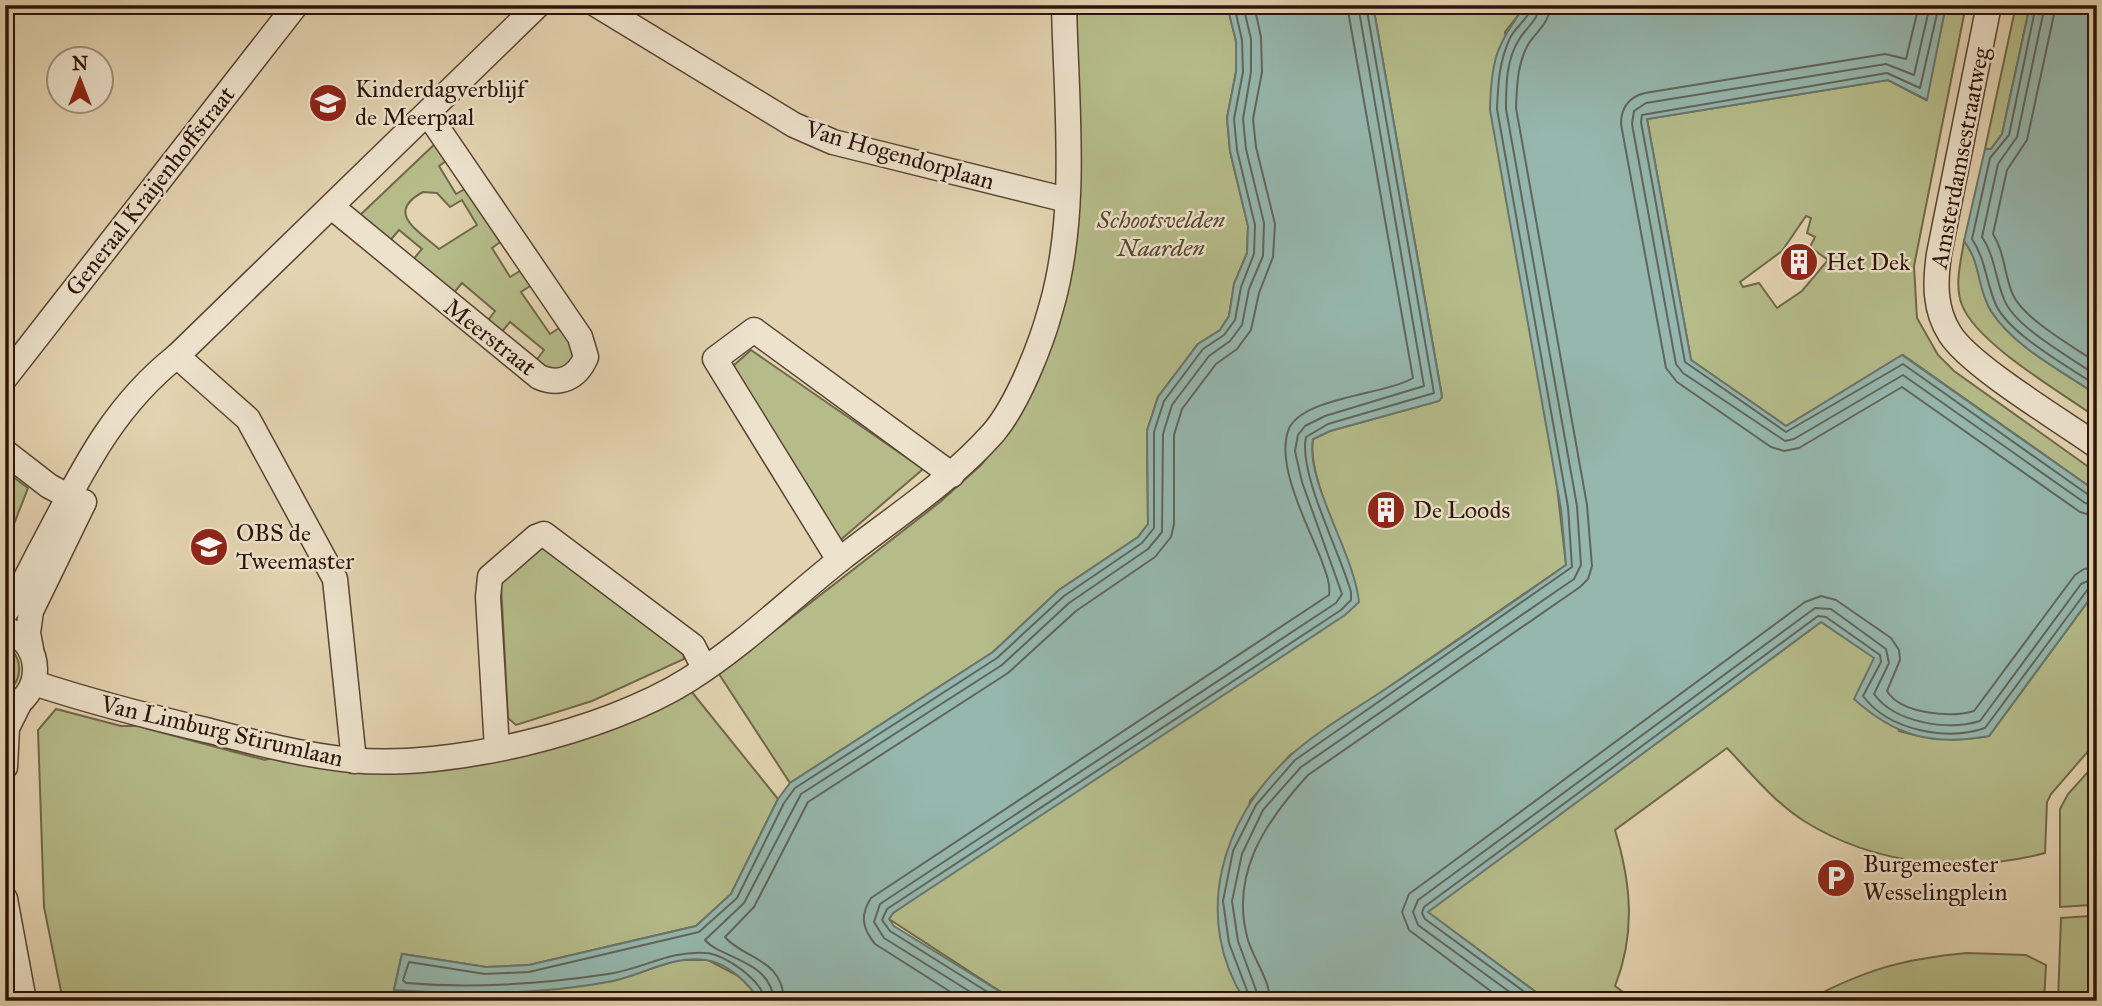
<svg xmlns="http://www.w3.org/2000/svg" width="2102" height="1006" font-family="'IM FELL Great Primer',serif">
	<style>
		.green { fill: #b5bc8a; stroke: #71684a; stroke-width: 2; fill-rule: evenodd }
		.water { fill: #95b7ae; stroke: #6b756c; stroke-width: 2 }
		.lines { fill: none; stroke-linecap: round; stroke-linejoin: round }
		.shore { stroke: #61655c; stroke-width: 2 }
		.minor-casing { stroke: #5a4333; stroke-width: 27 }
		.minor { stroke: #ede2cc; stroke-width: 24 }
		.labels { text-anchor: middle; stroke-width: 5; stroke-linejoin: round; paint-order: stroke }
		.poi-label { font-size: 24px; fill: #2d1309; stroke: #ede2cc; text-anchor: start }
		.street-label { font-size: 24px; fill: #2d1309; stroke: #ede2cc }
		.park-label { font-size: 24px; font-style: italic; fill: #564630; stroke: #ede2cc }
	</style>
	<rect width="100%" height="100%" fill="#e3d3b0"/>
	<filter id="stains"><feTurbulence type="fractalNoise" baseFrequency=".00286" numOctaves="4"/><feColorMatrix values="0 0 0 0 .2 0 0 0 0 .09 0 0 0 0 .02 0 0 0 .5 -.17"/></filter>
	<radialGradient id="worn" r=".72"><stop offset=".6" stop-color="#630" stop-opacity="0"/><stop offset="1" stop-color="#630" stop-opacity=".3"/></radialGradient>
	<g class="green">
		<path d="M1077,5H1227L1236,41V72L1227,118L1230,151L1248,226L1247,253L1234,284L1229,316L1220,330L1198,344L1158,397L1147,431L1148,524L1138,537L1059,590L993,652L790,783L719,674L940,502L981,465L1012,426L1076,182Z"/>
		<path d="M1373,5H1526L1505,32L1566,565L1290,755L1250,801L1222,945L1245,1001H1015L889,919L893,913L1357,591C1347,552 1306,474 1313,439L1330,431L1439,401L1442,396Z"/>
		<path d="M1946,5H1966L1914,266L1917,318L1938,355L1954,371L2097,473V492L1903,355L1786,426L1691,360L1647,119L1888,80L1926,100ZM1806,216L1811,218L1807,233L1815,237L1810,247L1828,260L1802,291L1777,308L1759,283L1743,287L1740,282L1782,251Z"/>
		<path d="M2016,5H2030L2002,134L1991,149H1985Z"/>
		<path d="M440,139L452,157L439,166L456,194L470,186L506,238L492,248L510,277L525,268L535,283L521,292L550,334L564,325L574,358L568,366L557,371L535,362L544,350L510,322L500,334L486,323L495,311L462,283L452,295L411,262L422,249L399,230L388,243L357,218ZM423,192L437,193L450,207L462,200L477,225L439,249C419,231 384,213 423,192Z"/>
		<path d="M1964,241C1981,262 1978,289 1991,311C2014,347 2062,371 2097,395V418C2061,392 1977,344 1962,305C1954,285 1961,261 1964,241Z"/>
		<path d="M751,350L923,469L837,543L724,374Z"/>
		<path d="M5,471L28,488L5,547Z"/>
		<path d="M532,545H540L683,652L684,659L592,701L516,725L508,718L501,584Z"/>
		<path d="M2097,589V741L2051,794L2047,802L2045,853C1965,874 1876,866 1804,821C1774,802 1751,773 1727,748L1615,830C1631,883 1636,933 1615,986L1635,1001H1548L1427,912L1821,622L1875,658L1899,731C1931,740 1956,742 1989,736Z"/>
		<path d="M5,645C24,657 24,681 5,693Z"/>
		<path d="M687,686L778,799L731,894L696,926L529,965L486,967L402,954L394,989L457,994L613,981L678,960H708L746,980L760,1001H63L44,907L38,730L56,709L121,726H137L265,760L277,756L445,764Z"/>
		<path d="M2097,762V860L2091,880L2090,905L2060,907V809L2068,794Z"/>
		<path d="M2090,916L2097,1001H2058L2061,918Z"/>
		<path d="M1967,953L2026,955L2046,965L2044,1001H1806C1864,970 1902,959 1967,953Z"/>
	</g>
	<g class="water">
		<path d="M1227,5H1373L1442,397L1439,401L1330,431L1313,439C1305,481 1354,553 1359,602L1345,615L893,913L889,919L894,926L1015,1001H760C748,983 728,963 706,960C673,955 645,974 613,981C542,995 466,995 394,990L402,954L486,967L529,965L696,926L731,894L778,799L790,783L993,652L1059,590L1138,537L1148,524L1147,431L1158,397L1198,344L1220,330L1229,316L1234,284L1247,253L1248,226L1230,151L1227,118L1236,72V41Z"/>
		<path d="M1526,5H1946L1927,100L1888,80L1647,119L1691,360L1786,426L1902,355L2097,492V589L1989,736C1933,746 1896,737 1854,699L1874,658L1821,622L1428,912L1548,1001H1245C1192,918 1221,819 1290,756C1319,729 1366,703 1399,680C1455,642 1511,604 1566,565L1561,509L1490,110C1491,61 1496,44 1526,5Z"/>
		<path d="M2030,5H2097V395C2062,371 2014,347 1991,311C1977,289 1981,262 1964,241L1985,149H1991L2002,134Z"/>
	</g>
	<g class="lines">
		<g class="shore">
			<path d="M1919,5L1906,59L1885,54L1645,93C1629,97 1621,108 1621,124L1666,368L1677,382L1771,447L1784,451L1799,448L1902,387L2080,512L2097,517"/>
			<path d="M1930,5L1914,75L1886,64L1646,103L1634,111L1632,124L1676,364L1683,373L1785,441L1794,439L1903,375L2085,503L2097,506"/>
			<path d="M1939,5L1920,88L1887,73L1642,115L1641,122L1685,362L1786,432L1903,364L2090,496L2097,497"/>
			<path d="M2036,5L2009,135L1990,158L1972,239C1986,260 1986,283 1996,305C2010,335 2069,367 2097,386"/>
			<path d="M2045,5L2017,137L1998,164L1982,237C1995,256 1995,278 2004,299C2014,327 2072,358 2097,376"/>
			<path d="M2056,5L2027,140L2007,170L1993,234C2005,253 2004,275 2013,295C2025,320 2074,347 2097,363"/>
			<path d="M765,1001C763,981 725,954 706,953C670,950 643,969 608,974C541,984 474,989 406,983L403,980L409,962L485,974L529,972L699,932L737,898L784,803L795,788L997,658L1064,596L1142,543L1154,528V432L1164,401L1203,349L1224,335L1235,320L1241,287L1254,254L1255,225L1237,150L1234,119L1243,72L1242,40L1234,5"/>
			<path d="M774,1001C771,960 721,959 705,940L744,903L801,794L1002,665L1069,603L1148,549L1162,532L1163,434L1172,405L1209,356L1230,341L1242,325L1249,289L1263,256L1264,223L1246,149L1243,119L1251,72V39L1243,5"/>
			<path d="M784,1001C783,958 743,959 725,937L754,907L808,802L1008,673L1076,611L1155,557L1171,537L1174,524V435L1182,409L1216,364L1237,349L1251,330L1259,293L1273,257L1275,224L1256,147L1253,119L1262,72L1261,37L1254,5"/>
			<path d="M965,1001L875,944C862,928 860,915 871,898L1329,595C1331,584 1325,570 1321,559C1308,525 1276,467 1288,431C1299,397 1385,395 1413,378L1347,5"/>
			<path d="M985,1001L884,938L874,922L880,904L1336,603L1342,594L1302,482L1295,451L1298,435L1305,426L1325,416L1424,386L1358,5"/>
			<path d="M1002,1001L890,931L882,920L887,909L1341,610L1351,600V592C1340,552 1298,473 1306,437L1328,424L1434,393L1366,5"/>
			<path d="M1251,1001L1229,943L1223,901L1233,851L1256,805L1295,760L1572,567L1568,507L1497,109C1498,84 1499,62 1510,38C1516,26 1530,18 1531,5"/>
			<path d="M1260,1001L1238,941L1232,901L1242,854L1263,810L1301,767L1574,579L1581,565L1577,506L1506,109C1506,85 1506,59 1520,38C1527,27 1539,19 1540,5"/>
			<path d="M1270,1001C1270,980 1254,960 1248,940C1229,874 1266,821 1308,775L1580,587L1588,579L1592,566L1587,505L1516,108C1517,86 1517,63 1529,43C1538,30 1550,22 1550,5"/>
			<path d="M1504,1001L1409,930L1402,912L1409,894L1805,602L1821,596L1836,600L1891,638L1899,650L1900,660L1887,691C1901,714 1951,718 1974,711L2075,575L2084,569L2097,567"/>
			<path d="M1522,1001L1418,925L1413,912L1418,900L1815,608L1831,609L1886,649L1889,663L1874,694C1895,723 1948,731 1980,721L2081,584L2097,577"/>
			<path d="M1537,1001L1425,919L1422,913L1424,907L1818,616L1826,617L1880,655L1881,662L1863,696C1889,731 1947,741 1985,728L2088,589L2097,586"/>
		</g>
		<defs>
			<g id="minor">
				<path d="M597,5L794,125L833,142L1067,200"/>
				<path d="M1989,5L1939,254C1935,282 1934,309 1950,334C1970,366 2062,421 2097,446"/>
				<path d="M332,207L539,377C560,386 577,378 586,357L580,337L428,114"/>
				<path d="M177,356L248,419L335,579L354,761"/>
				<path d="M5,378L296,5"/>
				<path d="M5,452L49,486L83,504"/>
				<path d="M839,560L715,359L754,330L952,475"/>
				<path d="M5,613C20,593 30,569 42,547C81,474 111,408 177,356L538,5"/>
				<path d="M5,629C45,642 45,697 5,710"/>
				<path d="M31,649L28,633L31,611L84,502"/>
				<path d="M34,683C92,702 150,717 210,731C256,743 303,755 351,760C448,770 605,732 688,680C744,645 790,599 842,558C894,517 950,482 994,432C1018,403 1041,345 1051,308C1079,212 1066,104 1064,5"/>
				<path d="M497,749L488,597L490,577L536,537L544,534L693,646L704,668"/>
				<path d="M5,767L7,728L19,704"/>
				<path d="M5,899L24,1001"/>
			</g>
		</defs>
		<use href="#minor" class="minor-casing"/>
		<use href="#minor" class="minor"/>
	</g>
	<defs>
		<symbol id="school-disc" viewBox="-11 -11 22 22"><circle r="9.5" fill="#8f2418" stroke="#ede2cc"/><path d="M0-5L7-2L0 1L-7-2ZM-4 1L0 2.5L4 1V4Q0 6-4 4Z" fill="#fff"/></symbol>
		<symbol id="building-disc" viewBox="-11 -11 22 22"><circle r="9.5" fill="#8f2418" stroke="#ede2cc"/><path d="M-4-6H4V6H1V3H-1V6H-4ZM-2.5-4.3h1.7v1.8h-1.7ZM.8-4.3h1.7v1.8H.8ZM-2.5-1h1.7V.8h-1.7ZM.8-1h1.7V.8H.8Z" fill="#fff"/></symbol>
		<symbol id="parking-disc" viewBox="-11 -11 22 22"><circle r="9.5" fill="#8f2418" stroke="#ede2cc"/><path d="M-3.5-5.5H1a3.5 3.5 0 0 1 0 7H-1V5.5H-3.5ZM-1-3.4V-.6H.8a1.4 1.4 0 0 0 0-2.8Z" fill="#fff"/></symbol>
	</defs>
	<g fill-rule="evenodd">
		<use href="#school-disc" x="306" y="81" width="44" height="44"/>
		<use href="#building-disc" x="1777" y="240" width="44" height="44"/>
		<use href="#building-disc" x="1364" y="488" width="44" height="44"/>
		<use href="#school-disc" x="187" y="525" width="44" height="44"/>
		<use href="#parking-disc" x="1814" y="856" width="44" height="44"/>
	</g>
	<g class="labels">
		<g class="poi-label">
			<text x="355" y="97">Kinderdagverblijf<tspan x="355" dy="28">de Meerpaal</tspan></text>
			<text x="1826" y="270">Het Dek</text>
			<text x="1413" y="518">De Loods</text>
			<text x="236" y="541">OBS de<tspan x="236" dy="28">Tweemaster</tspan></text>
			<text x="1863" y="872">Burgemeester<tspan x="1863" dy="28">Wesselingplein</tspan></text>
		</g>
		<g class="street-label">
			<text transform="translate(900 155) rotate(16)" y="8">Van Hogendorplaan</text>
			<text transform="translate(1960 158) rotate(-79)" y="8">Amsterdamsestraatweg</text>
			<text transform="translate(150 191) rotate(-52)" y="8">Generaal Kraijenhoffstraat</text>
			<text transform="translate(490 337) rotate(38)" y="8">Meerstraat</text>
			<text transform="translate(222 731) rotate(13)" y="8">Van Limburg Stirumlaan</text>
		</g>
		<g class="park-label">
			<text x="1161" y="228">Schootsvelden<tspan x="1161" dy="28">Naarden</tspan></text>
		</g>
	</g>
	<rect width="2102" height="1006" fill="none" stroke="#e3d3b0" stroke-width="28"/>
	<rect x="7" y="7" width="2088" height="992" fill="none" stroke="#2d1309" stroke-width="3.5"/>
	<rect x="14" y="14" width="2074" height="978" fill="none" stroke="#2d1309" stroke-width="2"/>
	<g transform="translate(80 80)"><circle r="33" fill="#ede2cc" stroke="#a08f7e" stroke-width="2"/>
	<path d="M0-5L12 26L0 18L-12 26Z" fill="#8f2418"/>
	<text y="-10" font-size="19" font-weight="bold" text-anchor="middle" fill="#2d1309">N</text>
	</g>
	<rect width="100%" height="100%" filter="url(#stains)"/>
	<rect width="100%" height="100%" fill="url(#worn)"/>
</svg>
